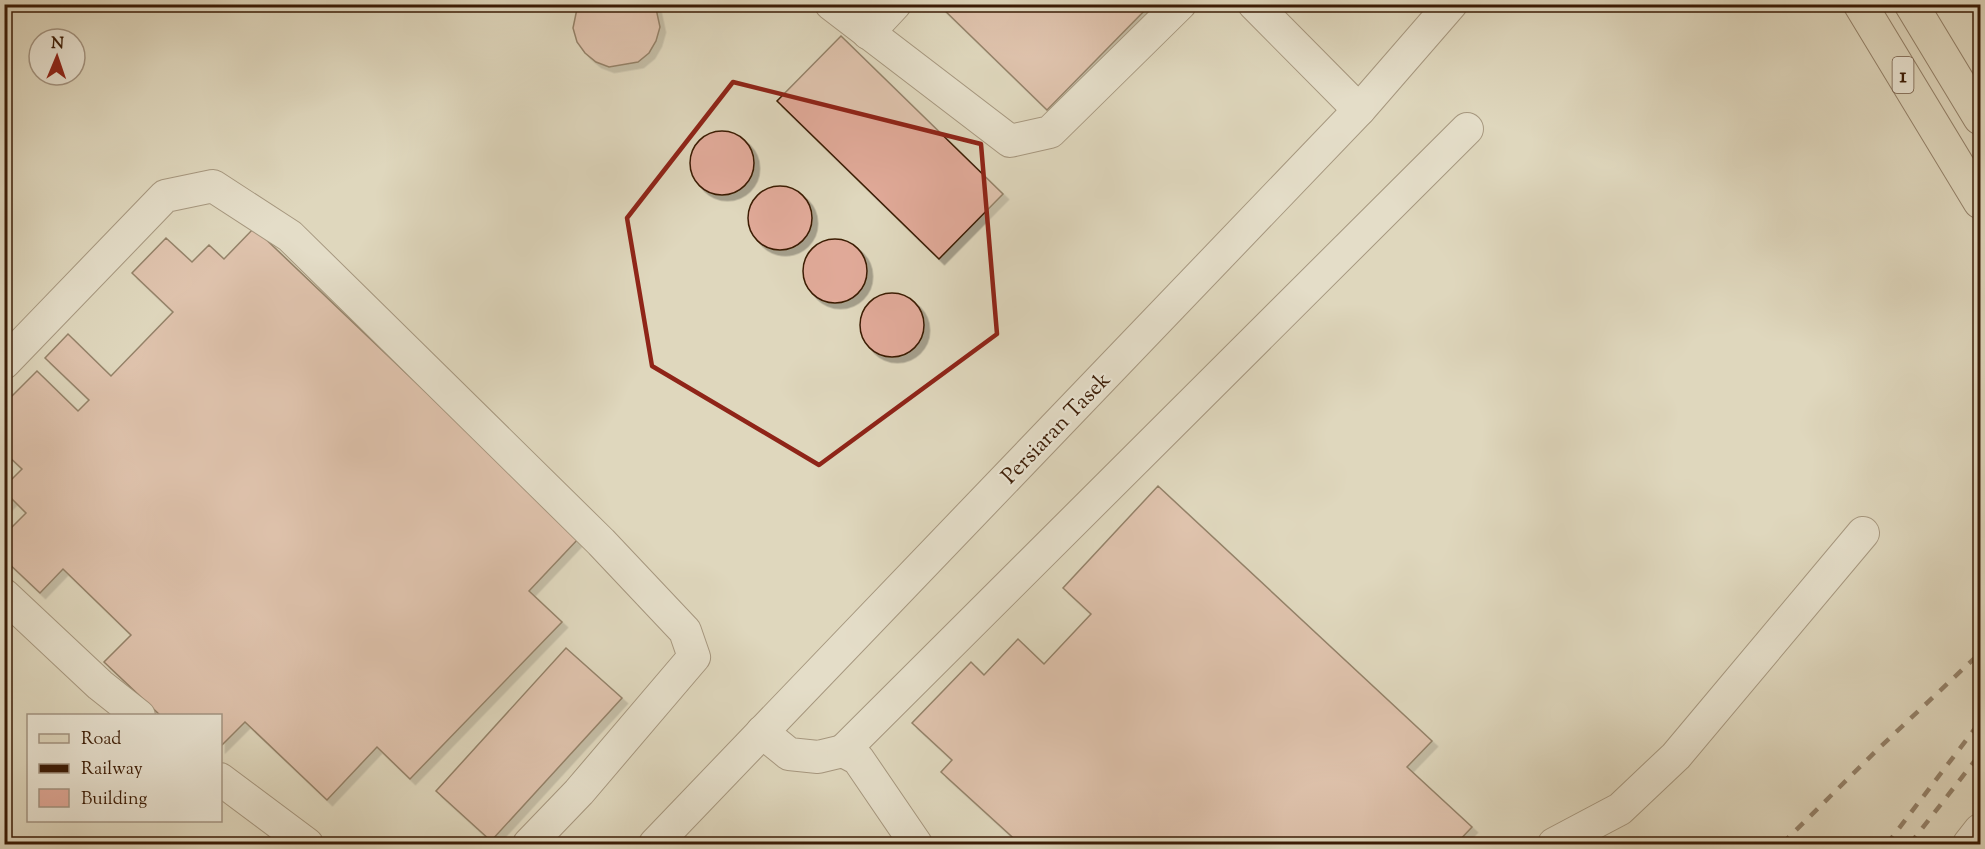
<svg xmlns="http://www.w3.org/2000/svg" width="1985" height="849" font-family="'Sorts Mill Goudy',serif">
	<style>
		.building { fill: #e1aa99; stroke: #3b1c06; stroke-width: 1.5; filter: url(#shadow) }
		.lines { fill: none; stroke-linecap: round; stroke-linejoin: round }
		.minor-casing { stroke: #644b34; stroke-width: 34 }
		.major-casing { stroke: #3b1c06; stroke-width: 35 }
		.minor { stroke: #eae5d4; stroke-width: 32 }
		.major { stroke: #dfd7bd; stroke-width: 33 }
		.rail { stroke: #3b1c06; stroke-width: 4.5; stroke-dasharray: 10 10; stroke-linecap: butt }
		.marked { fill: none; stroke: #8f2418; stroke-width: 4.5; stroke-linejoin: round }
		.labels { text-anchor: middle; stroke-width: 4.5; stroke-linejoin: round; paint-order: stroke }
		.shield { fill: #eae5d4; stroke: #705844; stroke-width: 1.5 }
		.shield-label { font-size: 21px; font-weight: bold; fill: #3b1c06 }
		.street-label { font-size: 22px; fill: #3b1c06; stroke: #eae5d4 }
	</style>
	<defs>
		<filter id="shadow"><feDropShadow dx="5.5" dy="5.5" stdDeviation="0" flood-color="#0004"/></filter>
	</defs>
	<rect width="100%" height="100%" fill="#dfd7bd"/>
	<filter id="stains"><feTurbulence type="fractalNoise" baseFrequency=".00333" numOctaves="4"/><feColorMatrix values="0 0 0 0 .2 0 0 0 0 .09 0 0 0 0 .02 0 0 0 .5 -.17"/></filter>
	<radialGradient id="worn" r=".72"><stop offset=".6" stop-color="#630" stop-opacity="0"/><stop offset="1" stop-color="#630" stop-opacity=".3"/></radialGradient>
	<g class="building">
		<path d="M578,4H655L660,27L656,41L649,53L638,62L609,67L596,62L585,53L577,42L573,28Z"/>
		<path d="M938,4H1151L1047,110Z"/>
		<path d="M841,36L1003,194L939,259L777,101Z"/>
		<circle cx="722" cy="163" r="32"/>
		<circle cx="780" cy="218" r="32"/>
		<path d="M254,228L579,538L529,591L562,622L410,779L377,747L327,800L245,722L220,747V716H161L104,662L131,635L63,569L40,593L4,559V535L26,513L12,499L4,507V476L10,481L22,469L4,452V404L37,371L78,411L89,400L45,358L68,334L111,376L173,312L132,273L166,238L192,262L209,245L224,259Z"/>
		<circle cx="835" cy="271" r="32"/>
		<circle cx="892" cy="325" r="32"/>
		<path d="M1158,486L1432,741L1407,767L1472,827L1456,844H1020L941,772L952,760L912,723L971,662L984,675L1018,639L1044,664L1091,614L1063,588Z"/>
		<path d="M566,648L622,698L491,841L436,791Z"/>
	</g>
	<g class="lines">
		<defs>
			<g id="minor">
				<path d="M831,4L1010,141L1050,132L1180,4"/>
				<path d="M1254,4L1359,110"/>
				<path d="M868,33L895,4"/>
				<path d="M4,363L165,196L213,186L290,236L601,542L685,631L694,657L579,792L529,844"/>
				<path d="M4,595L100,685L139,716"/>
				<path d="M762,732L789,754L818,757L843,751L858,759L916,844"/>
				<path d="M843,751L1467,129"/>
				<path d="M220,779L307,844"/>
				<path d="M655,844L1359,110L1451,4"/>
				<path d="M1554,844L1620,809L1676,756L1863,533"/>
				<path d="M1969,844L1980,830"/>
			</g>
			<g id="major">
				<path d="M1860,4L1980,202"/>
				<path d="M1911,4L1980,118"/>
			</g>
		</defs>
		<use href="#minor" class="minor-casing"/>
		<use href="#major" class="major-casing"/>
		<use href="#minor" class="minor"/>
		<use href="#major" class="major"/>
		<g class="rail">
			<path d="M1782,844L1877,750L1980,653"/>
			<path d="M1887,844L1980,722"/>
			<path d="M1910,844L1980,754"/>
		</g>
	</g>
	<path d="M0 0H1985V849H0ZM733,82L981,144L997,334L819,465L652,366L627,218Z" fill="#dfd7bd" fill-opacity=".55" fill-rule="evenodd"/>
	<path class="marked" d="M733,82L981,144L997,334L819,465L652,366L627,218Z"/>
	<g class="labels">
		<rect class="shield" x="1892.5" y="57" width="21" height="36" rx="4.5"/>
		<g class="shield-label">
			<text x="1903" y="82">1</text>
		</g>
		<g class="street-label">
			<text transform="translate(1055 427) rotate(-46)" y="8">Persiaran Tasek</text>
		</g>
	</g>
	<rect width="1985" height="849" fill="none" stroke="#dfd7bd" stroke-width="24"/>
	<rect x="6" y="6" width="1973" height="837" fill="none" stroke="#3b1c06" stroke-width="3"/>
	<rect x="12" y="12" width="1961" height="825" fill="none" stroke="#3b1c06" stroke-width="1.5"/>
	<rect x="27" y="714" width="195" height="108" fill="#eae5d4" stroke="#a49582" stroke-width="1.5"/>
	<rect x="39" y="734" width="30" height="9" fill="#dfd7bd" stroke="#a49582" stroke-width="1.5"/>
	<text x="81" y="744" font-size="18" fill="#3b1c06">Road</text>
	<rect x="39" y="764" width="30" height="9" fill="#3b1c06" stroke="#a49582" stroke-width="1.5"/>
	<text x="81" y="774" font-size="18" fill="#3b1c06">Railway</text>
	<rect x="39" y="789" width="30" height="18" fill="#e1aa99" stroke="#a49582" stroke-width="1.5"/>
	<text x="81" y="804" font-size="18" fill="#3b1c06">Building</text>
	<g transform="translate(57 57) rotate(2)"><circle r="28" fill="#eae5d4" stroke="#a49582" stroke-width="1.5"/>
	<path d="M0-4.5L10 22L0 15L-10 22Z" fill="#8f2418"/>
	<text y="-9" font-size="16" font-weight="bold" text-anchor="middle" fill="#3b1c06">N</text>
	</g>
	<rect width="100%" height="100%" filter="url(#stains)"/>
	<rect width="100%" height="100%" fill="url(#worn)"/>
</svg>
